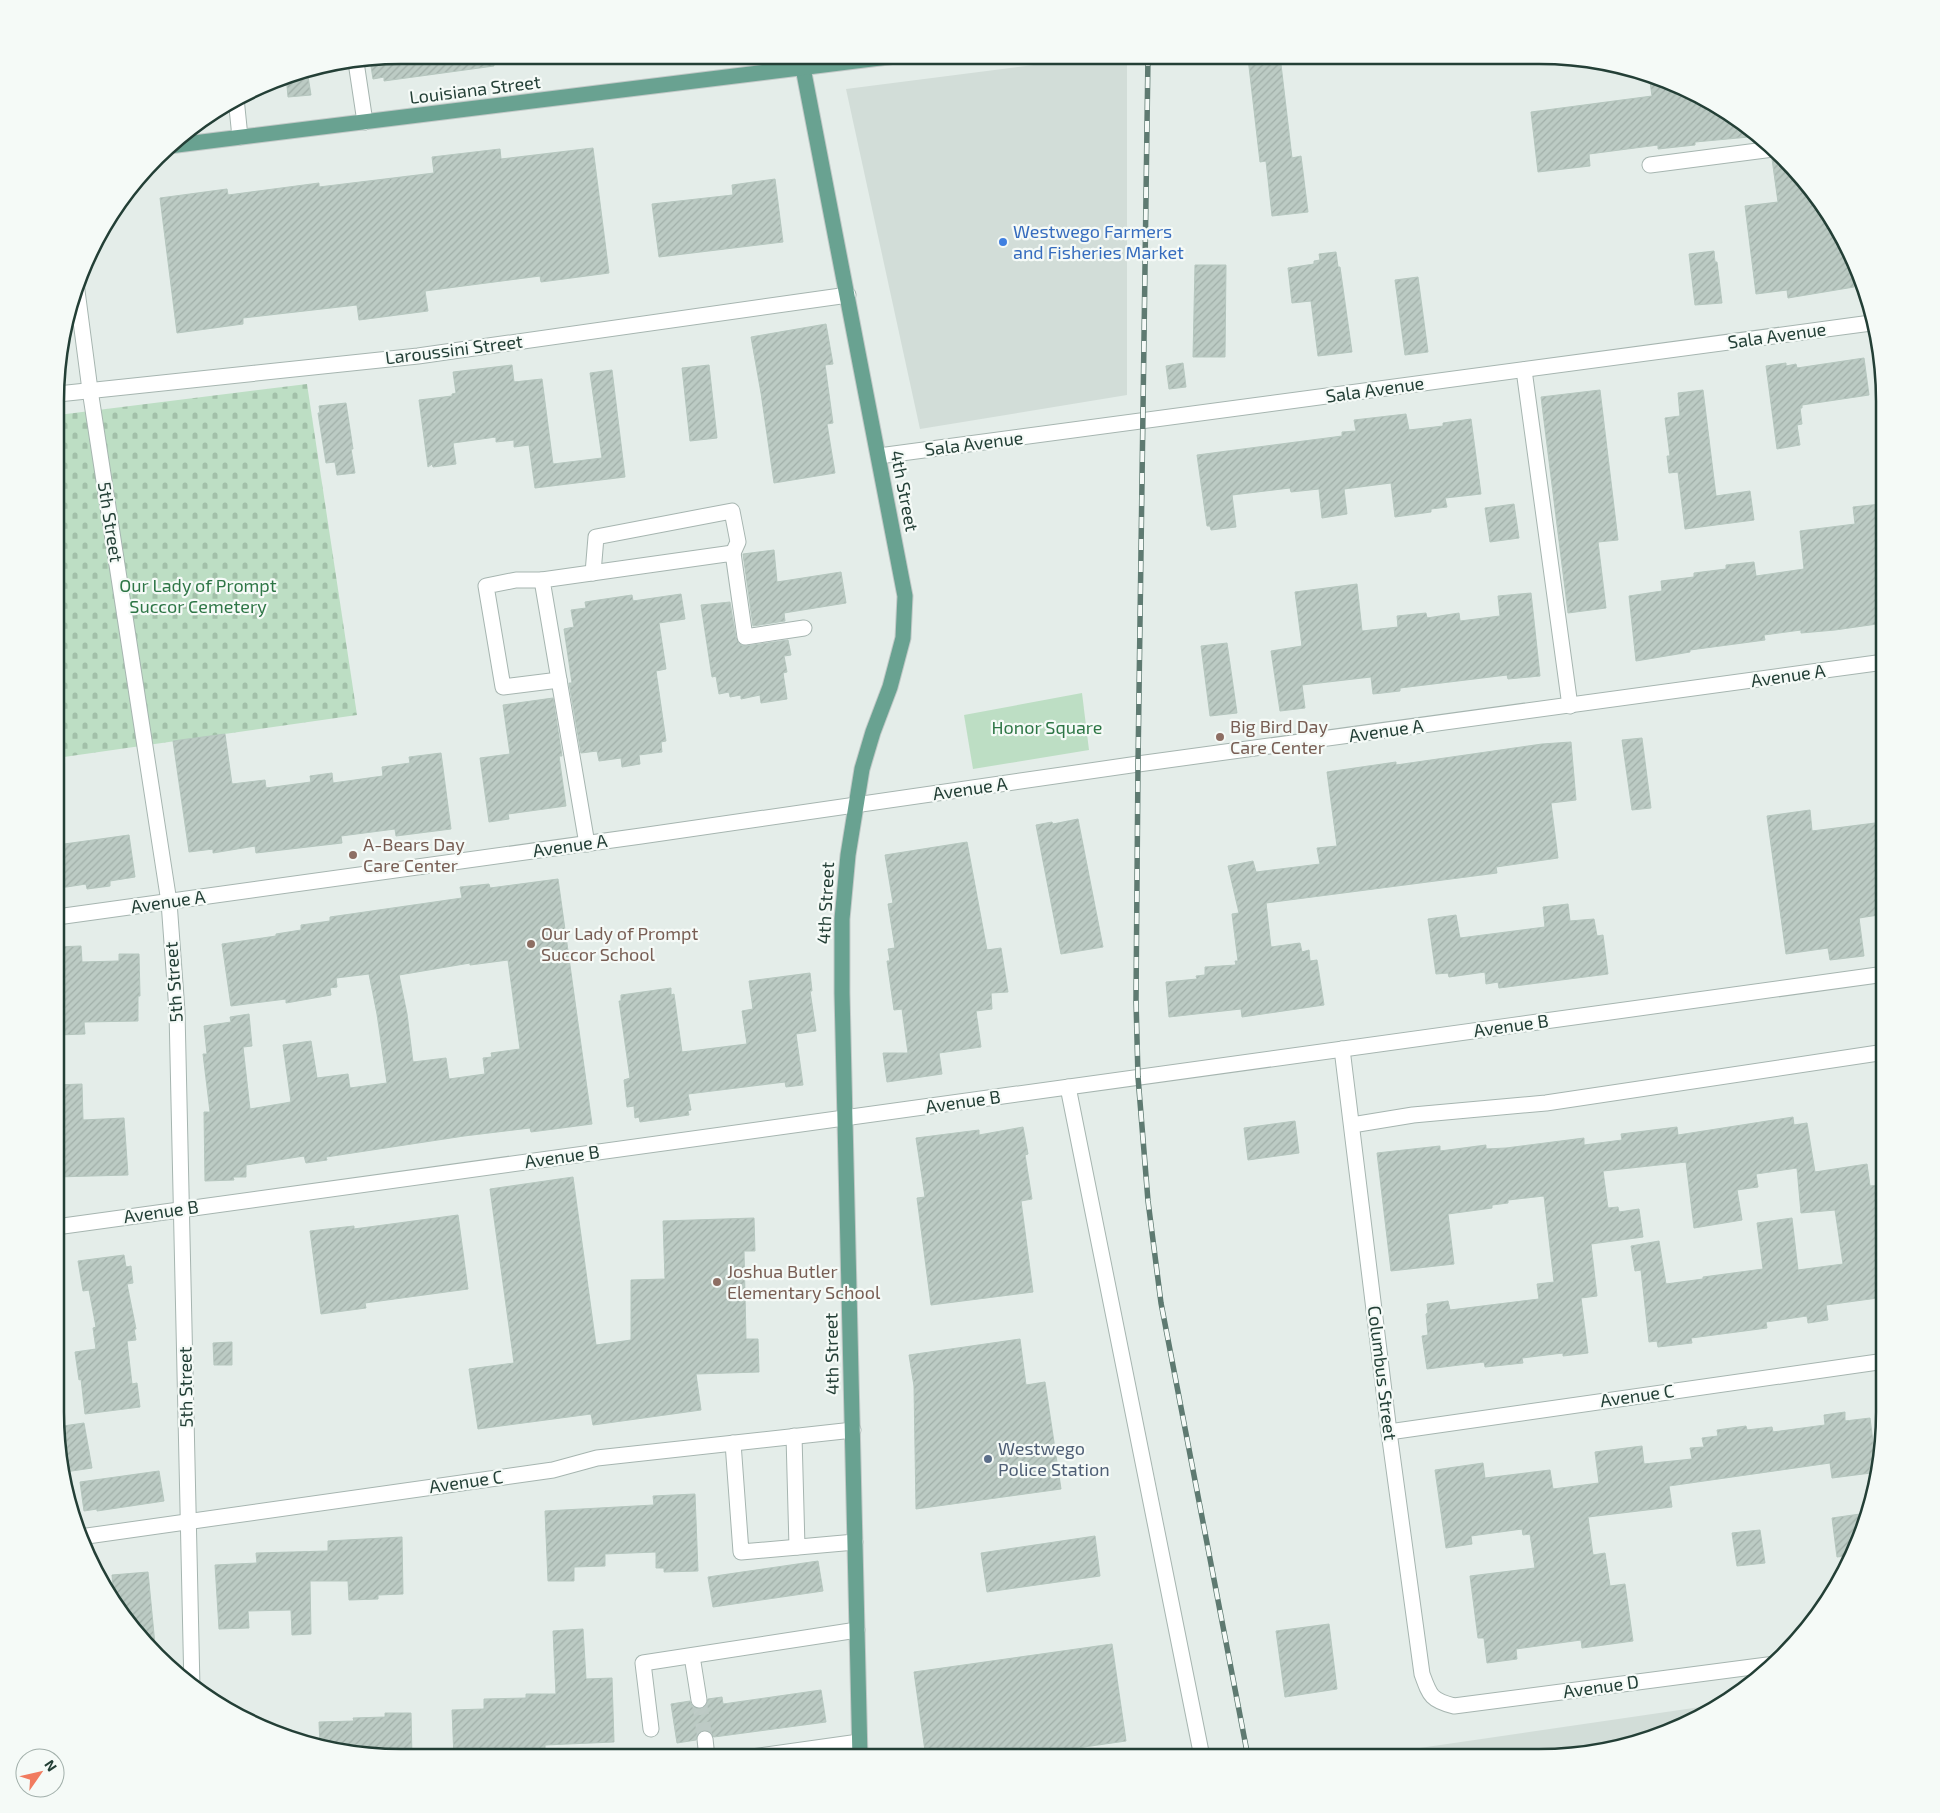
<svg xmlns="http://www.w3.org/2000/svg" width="1940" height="1813" font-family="'Exo 2',sans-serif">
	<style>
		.built { fill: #d2ddd8 }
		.cemetery { fill: url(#cemetery-stones) }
		.green { fill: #bddec4 }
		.building { fill: url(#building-hatch); stroke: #b6c7bf; fill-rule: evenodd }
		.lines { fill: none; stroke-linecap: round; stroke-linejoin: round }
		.minor-tunnel { stroke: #bdcac5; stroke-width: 15; stroke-dasharray: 15 8; stroke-linecap: butt }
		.minor-casing { stroke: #a6b5b0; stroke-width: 17 }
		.major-casing { stroke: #c1c9c7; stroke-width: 17 }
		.minor { stroke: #fff; stroke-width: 15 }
		.major { stroke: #69a291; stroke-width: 15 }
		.rail-casing { stroke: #5e7a71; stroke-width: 5.5 }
		.rail { stroke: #f5faf7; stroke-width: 4; stroke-dasharray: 11; stroke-linecap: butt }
		.shop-dot { fill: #3f7fe0; stroke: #f5faf7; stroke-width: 2 }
		.education-dot { fill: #8d6e63; stroke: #f5faf7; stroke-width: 2 }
		.service-dot { fill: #5c6f8a; stroke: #f5faf7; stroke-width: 2 }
		.labels { text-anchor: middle; stroke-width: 4.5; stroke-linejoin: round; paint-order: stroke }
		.street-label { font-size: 18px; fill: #233f36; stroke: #f5faf7 }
		.shop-label { font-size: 18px; fill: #366cbe; stroke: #f5faf7; text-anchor: start }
		.park-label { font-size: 18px; fill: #2e7646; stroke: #f5faf7 }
		.education-label { font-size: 18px; fill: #785e54; stroke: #f5faf7; text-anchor: start }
		.service-label { font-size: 18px; fill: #4e5e75; stroke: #f5faf7; text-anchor: start }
		.rim { fill: none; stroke: #233f36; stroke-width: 2.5 }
	</style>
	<defs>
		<pattern id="cemetery-stones" width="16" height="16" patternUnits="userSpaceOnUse" patternTransform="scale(1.25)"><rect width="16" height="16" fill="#bddec4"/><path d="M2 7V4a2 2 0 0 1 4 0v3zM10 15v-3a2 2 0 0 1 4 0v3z" fill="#a2c0a9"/></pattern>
		<pattern id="building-hatch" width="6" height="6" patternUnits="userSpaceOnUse" patternTransform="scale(1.25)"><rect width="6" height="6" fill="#bccbc4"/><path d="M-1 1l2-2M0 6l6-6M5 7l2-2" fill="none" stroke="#a1afa9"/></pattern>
	</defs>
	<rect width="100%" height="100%" fill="#e4ede9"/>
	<g class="built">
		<path d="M1111,55H1127V395L920,429L846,89Z"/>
		<path d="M1714,1705L1671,1732L1561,1757H1358Z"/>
	</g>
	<path class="cemetery" d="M307,384L357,715L57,758L58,415Z"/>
	<path class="green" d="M1082,693L1089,750L973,769L964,715Z"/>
	<g class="building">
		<path d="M401,55H493L494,66L384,81V77L373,79L370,60Z"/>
		<path d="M1268,56H1280L1292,158L1301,156L1308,212L1272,216L1266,161L1260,162L1248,58Z"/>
		<path d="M307,70L311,95L288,97L286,75Z"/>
		<path d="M1649,75L1693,91L1750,127L1760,136L1695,142V145L1658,149V145L1589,154L1590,166L1538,172L1531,112L1652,96Z"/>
		<path d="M593,148L609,273L541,282L540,276L425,291L428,311L359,320L357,305L243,318V324L177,333L160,198L227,189L228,195L319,183V187L434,173L432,157L500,149L501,159Z"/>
		<path d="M1780,155L1799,173L1849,253L1854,287L1788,298L1787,290L1756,294L1745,206L1778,202L1772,159Z"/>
		<path d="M775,179L783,242L659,257L652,204L733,195L732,185Z"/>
		<path d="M1714,251L1715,262H1717L1722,303L1695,305L1689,254Z"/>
		<path d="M1336,252L1338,267H1340L1352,352L1318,356L1311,301L1292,303L1288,268L1314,264V261L1320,260L1319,254Z"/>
		<path d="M1195,265H1226L1225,357H1193Z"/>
		<path d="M1418,277L1428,352L1405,355L1395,280Z"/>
		<path d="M826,324L833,364L825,365L833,423L827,424L835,473L774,483L761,393L751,337Z"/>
		<path d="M1864,358L1869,395L1802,405V408H1800L1802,424L1797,425L1800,445L1777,449L1766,366L1786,363V366L1796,364L1797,368Z"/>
		<path d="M1183,363L1186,387L1169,389L1166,366Z"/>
		<path d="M512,365L514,382L542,379L553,464L602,458L590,373L612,370L625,477L535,488L529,445L514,447V440L496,442V437L453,443L456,464L433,467L432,464L428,467L419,400L452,396V394L456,393L453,372Z"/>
		<path d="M709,365L717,438L690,441L682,368Z"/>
		<path d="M1600,390L1618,540L1598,542L1606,608L1568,613L1541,397Z"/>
		<path d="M1703,390L1716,496L1750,491L1754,520L1685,529L1678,472L1669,473L1667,456H1670L1665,418L1680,416L1678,393Z"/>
		<path d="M346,403L353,449H351L355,473L337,475L335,462L326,463L318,413H320L319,406Z"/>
		<path d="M1406,414L1409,430L1443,426V423L1471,419L1481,494L1445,498L1447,507L1431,509V512L1395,517L1391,483L1344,489L1347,514L1322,518L1319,489L1291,492L1290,488L1232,495L1236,527L1211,530L1210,526H1207L1197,455L1342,436V432L1356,431L1354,420Z"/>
		<path d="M1514,504L1519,538L1490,542L1485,508Z"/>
		<path d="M1881,504L1884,530V623L1835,630L1801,633V630L1764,635L1765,640L1690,650V652L1636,661L1629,596L1662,591L1661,581L1694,577V573L1726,569V565L1754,562L1756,576L1804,569L1800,531L1855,524L1853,507Z"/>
		<path d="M774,550L777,582L841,572L846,603L784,613L785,621L753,626L743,554Z"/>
		<path d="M1357,584L1362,631L1398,627L1397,616L1426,613L1427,618L1459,613L1460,621L1500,616L1498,596L1531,593L1540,676L1508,679L1507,675L1400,688V691L1373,694L1371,677L1302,685L1305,708L1280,711L1271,651L1302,646L1295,592Z"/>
		<path d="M681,594L685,619L659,623L666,669L656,671L666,741L661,742L662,752L639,755L640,764L622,767L621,758L599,761L597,751L581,753L569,683H572L564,629L574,627L571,610L586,608L585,602L632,595L633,601Z"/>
		<path d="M730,602L736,638L741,645L746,646L788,640L791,655L784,656L787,672L783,673L787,699L761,703L760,695L741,699V695L730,697L729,692L719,694L716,676L712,677L701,605Z"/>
		<path d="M1227,643L1237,713L1210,716L1201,646Z"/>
		<path d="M553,698L562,756H559L566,806L508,814L509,819L489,822L480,758L510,754L503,705Z"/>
		<path d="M225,734L232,784L265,780L266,788L311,782L310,776L332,773L333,783L383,776L382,767L410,763L409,757L441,753L451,829L396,836L395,829L341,836L342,843L256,853L255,846L213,853V849L189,852L173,741Z"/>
		<path d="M1642,738L1651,808L1632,810L1622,740Z"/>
		<path d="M1571,742L1576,800L1551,803L1558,858L1496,867L1497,873L1266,903L1271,947L1300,943L1302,952L1309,950L1310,961L1317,960L1324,1005L1242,1017L1241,1009L1169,1017L1166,982L1197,979L1196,976L1205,975V967L1236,965L1235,961H1238L1232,914L1239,913L1228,866L1253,861L1256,872L1320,864L1317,848L1337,846L1327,772L1396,762V765L1542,744Z"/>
		<path d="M1810,810L1812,831L1883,822L1885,914L1859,918L1864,956L1830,960L1828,948L1786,954L1767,816Z"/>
		<path d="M1078,819L1103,947L1061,954L1036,825L1052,822L1053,824Z"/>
		<path d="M129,835L135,877L110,881V886L87,889L86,884L60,888L57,863V845Z"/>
		<path d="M967,842L987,950L1001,948L1008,992L991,993L992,1009L976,1011L981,1047L939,1053L942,1074L887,1082L883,1053H908L902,1009L894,1010L887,961H890L888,949L895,948L888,904L893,903L885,855Z"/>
		<path d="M558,879L592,1124L531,1132L530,1128L464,1136L326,1157L327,1160L306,1163L304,1156L246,1165V1177H233L234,1180L205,1181L204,1112H210L203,1054H207L204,1026L231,1022L230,1017L249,1014L252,1046L243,1047L250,1109L291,1102L283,1045L311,1041L317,1078L348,1074L350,1088L387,1083L377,1014L369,974L336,978L337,987L330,988L331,995L286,1003V999L231,1006L222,944L276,936V934L301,930V925L330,921V917L462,898L460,887L489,884L490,888ZM508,960L520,1049L491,1053L492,1057L483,1058L485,1074L449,1079L446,1058L413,1062L407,1014L399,975L470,963V965Z"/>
		<path d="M1568,904L1570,921L1594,919L1597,936L1603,935L1608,974L1499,988L1498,982L1486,984L1485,972L1449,977L1448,973L1436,974L1428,919L1456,915L1460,938L1545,927L1543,907Z"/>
		<path d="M81,946L82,962L119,961V954H139L140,996H138V1021L84,1022L85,1034L57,1035V947Z"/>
		<path d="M810,973L812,991H810L816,1031L796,1034L803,1085L786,1087L785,1082L688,1094L691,1110L688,1111L689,1115L640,1122L639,1117L635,1118L634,1106L627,1107L624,1080L630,1078L619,1001H621V995L671,988V995L674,994L682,1052L747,1044L742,1011L753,1009L749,981Z"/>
		<path d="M82,1084L83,1120L124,1118L128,1175L56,1177V1085Z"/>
		<path d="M1793,1117L1794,1125L1807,1123L1815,1172L1867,1164L1870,1186L1878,1185L1885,1236V1297L1826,1305L1828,1320L1808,1323L1807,1316L1766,1322L1767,1328L1691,1338L1692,1343L1658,1347L1657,1341L1649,1342L1641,1270L1635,1271L1631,1246L1659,1241L1666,1284L1703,1279V1277L1763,1269L1757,1223L1792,1218L1798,1270L1843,1264L1835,1210L1801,1213L1797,1168L1756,1174L1758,1187L1737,1190L1742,1220L1694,1228L1686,1162L1603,1171L1608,1208L1618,1207L1619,1212L1639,1209L1643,1237L1591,1244L1597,1296L1581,1298L1588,1353L1563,1356V1353L1522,1358L1523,1363L1485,1367L1484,1362L1427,1369L1422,1336L1428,1335L1426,1314L1428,1313L1427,1304L1448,1301L1450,1310L1539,1299L1537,1284L1554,1282L1544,1196L1508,1200V1203L1492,1205V1208L1448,1214L1454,1264L1391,1271L1377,1153L1440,1146V1151L1486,1145V1149L1506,1148L1584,1138V1145L1622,1140L1621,1134L1677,1127L1678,1135Z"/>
		<path d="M1295,1121L1299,1153L1248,1160L1244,1128Z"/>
		<path d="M1023,1127L1028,1154L1025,1155L1032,1199L1021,1201L1033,1292L931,1305L917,1198L925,1197L916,1138L979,1130V1135Z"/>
		<path d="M573,1177L596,1345L631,1340V1280L665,1279L663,1221L754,1218L755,1251H744L746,1339H758L759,1372L696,1374L701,1410L593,1425L591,1414L478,1429L469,1369L514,1363L490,1189Z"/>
		<path d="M458,1215L468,1289L365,1303L366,1308L321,1314L310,1231L354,1226V1229Z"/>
		<path d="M124,1255L126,1267L131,1266L133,1283L127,1284L136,1329H134L136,1340L127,1341L132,1384L137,1383L140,1407L85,1414L81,1379L79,1380L75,1352L96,1349L93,1328L96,1327L89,1290L83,1291L78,1261Z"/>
		<path d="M1020,1339L1026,1385L1045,1382L1061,1489L916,1509L914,1386L909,1355Z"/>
		<path d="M232,1342V1365H214L213,1343Z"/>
		<path d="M1845,1412V1421L1870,1418L1874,1450H1877L1879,1472L1832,1478L1830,1463L1669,1486L1672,1507L1588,1517L1593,1555L1605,1553L1610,1586L1625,1584L1633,1641L1582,1648L1581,1640L1516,1649L1517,1659L1487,1663L1484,1638H1478L1470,1576L1535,1568L1530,1534L1523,1535L1522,1529L1471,1536L1472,1544L1446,1548L1435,1470L1483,1463L1485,1478L1550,1470L1553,1489L1599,1483L1595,1452L1642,1446L1644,1464L1692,1459L1690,1448L1704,1447L1702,1438L1718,1436L1717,1430L1746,1426L1747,1430L1772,1427L1773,1432L1825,1425L1824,1415Z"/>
		<path d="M84,1423L92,1468L65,1472L56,1434V1427Z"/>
		<path d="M159,1471L164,1501L97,1511V1509L84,1511L80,1482Z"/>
		<path d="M695,1494L698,1571L664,1572V1568H656V1552L605,1554V1566L574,1567V1581H548L545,1511L654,1505L653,1496Z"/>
		<path d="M1867,1513L1853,1555L1837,1557L1832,1518Z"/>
		<path d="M1760,1530L1765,1563L1737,1566L1732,1533Z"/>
		<path d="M1095,1536L1100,1576L987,1592L981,1553Z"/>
		<path d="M402,1537L403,1594L378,1595V1599L349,1600L348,1581H310L311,1634L292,1635L291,1610L248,1611L249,1628L219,1629L215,1565L257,1563L256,1553L328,1551V1541Z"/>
		<path d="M818,1561L823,1591L713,1607L708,1577Z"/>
		<path d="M148,1572L156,1655L141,1640L114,1598L112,1575Z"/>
		<path d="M1329,1624L1337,1689L1285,1697L1276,1631Z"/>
		<path d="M583,1629L586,1679L612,1678L614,1742L545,1745V1749L479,1750L480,1758H454L452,1710L484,1709V1699L526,1698V1694H556L553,1631Z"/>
		<path d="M1112,1644L1126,1741L1007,1758H926L914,1672Z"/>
		<path d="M821,1690L826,1722L714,1737L709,1731L704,1730L697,1735L696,1740L677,1743L671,1704L690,1701L692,1706L700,1709L705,1707L708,1699L722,1697L723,1704Z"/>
		<path d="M385,1713H411L412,1758L333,1751L320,1747L319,1722L354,1721L353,1718L385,1717Z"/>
	</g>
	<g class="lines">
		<path class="minor-tunnel" d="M699,1700L705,1739"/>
		<defs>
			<g id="minor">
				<path d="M356,62L365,122"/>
				<path d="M236,98L240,137"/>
				<path d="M1650,165L1773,149"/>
				<path d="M76,283L90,390L169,902L177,1011L192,1688"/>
				<path d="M1524,370L1570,706"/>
				<path d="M58,394L418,356L848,295"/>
				<path d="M879,456L1871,323"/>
				<path d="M593,573L596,537L732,511L738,542L733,553"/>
				<path d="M542,580H516L486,586L503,687L559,680"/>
				<path d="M587,844L542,580L733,553L745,637L804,628"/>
				<path d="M57,917L641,836L1138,764L1884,662"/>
				<path d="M1342,1049L1389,1432L1422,1674C1430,1696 1431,1700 1454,1706L1775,1664"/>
				<path d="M1068,1087L1202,1757"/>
				<path d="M1352,1125L1413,1115L1546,1103L1885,1052"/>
				<path d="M56,1227L1885,974"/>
				<path d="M1389,1432L1885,1361"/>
				<path d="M794,1436L797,1547"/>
				<path d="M733,1443L741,1552L855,1542"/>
				<path d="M80,1537L553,1470L597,1458L853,1430"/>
				<path d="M692,1656L699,1700"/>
				<path d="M651,1729L643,1663L857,1630"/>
				<path d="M705,1739L707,1758"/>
				<path d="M744,1758L859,1742"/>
			</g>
			<g id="major">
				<path d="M803,68L905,596L903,638L890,687L873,732L862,769L848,855L842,919V993L860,1758"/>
				<path d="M169,146L904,55"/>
			</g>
		</defs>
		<use href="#minor" class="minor-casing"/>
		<use href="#major" class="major-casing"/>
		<use href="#minor" class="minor"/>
		<use href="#major" class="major"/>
		<defs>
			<path id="rail" d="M1148,55L1138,764L1136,1000L1138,1077L1148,1201L1161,1303L1248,1757"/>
		</defs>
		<use href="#rail" class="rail-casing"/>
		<use href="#rail" class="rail"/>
	</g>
	<circle class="shop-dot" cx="1003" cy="242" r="5"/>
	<g class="education-dot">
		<circle cx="1220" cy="737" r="5"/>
		<circle cx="353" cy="855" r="5"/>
		<circle cx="531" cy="944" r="5"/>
		<circle cx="717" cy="1282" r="5"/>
	</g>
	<circle class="service-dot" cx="988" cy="1459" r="5"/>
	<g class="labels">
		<g class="street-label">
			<text transform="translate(475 90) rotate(-7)" y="6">Louisiana Street</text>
			<text transform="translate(1777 336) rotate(-8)" y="6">Sala Avenue</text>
			<text transform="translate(454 350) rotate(-7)" y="6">Laroussini Street</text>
			<text transform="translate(1375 390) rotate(-8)" y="6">Sala Avenue</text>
			<text transform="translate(974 444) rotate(-7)" y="6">Sala Avenue</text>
			<text transform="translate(904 491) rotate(79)" y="6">4th Street</text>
			<text transform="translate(110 522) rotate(81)" y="6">5th Street</text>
			<text transform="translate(1788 676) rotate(-8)" y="6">Avenue A</text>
			<text transform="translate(1386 731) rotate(-8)" y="6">Avenue A</text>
			<text transform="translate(970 789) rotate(-8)" y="6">Avenue A</text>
			<text transform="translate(570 846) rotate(-8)" y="6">Avenue A</text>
			<text transform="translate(168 902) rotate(-8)" y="6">Avenue A</text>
			<text transform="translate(826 903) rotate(-87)" y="6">4th Street</text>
			<text transform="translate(174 982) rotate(-94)" y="6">5th Street</text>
			<text transform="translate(1511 1026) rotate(-8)" y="6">Avenue B</text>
			<text transform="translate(963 1102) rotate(-8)" y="6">Avenue B</text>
			<text transform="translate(562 1157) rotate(-8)" y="6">Avenue B</text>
			<text transform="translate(161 1212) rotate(-8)" y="6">Avenue B</text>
			<text transform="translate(832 1354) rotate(-91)" y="6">4th Street</text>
			<text transform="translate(1382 1373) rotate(83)" y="6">Columbus Street</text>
			<text transform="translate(186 1387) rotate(-91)" y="6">5th Street</text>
			<text transform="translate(1637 1396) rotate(-8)" y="6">Avenue C</text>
			<text transform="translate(466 1482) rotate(-8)" y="6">Avenue C</text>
			<text transform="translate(1601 1687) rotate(-8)" y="6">Avenue D</text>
		</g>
		<g class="shop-label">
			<text x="1013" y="238">Westwego Farmers<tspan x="1013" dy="21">and Fisheries Market</tspan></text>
		</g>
		<g class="park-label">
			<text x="198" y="592">Our Lady of Prompt<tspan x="198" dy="21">Succor Cemetery</tspan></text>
			<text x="1047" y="734">Honor Square</text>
		</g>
		<g class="education-label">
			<text x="1230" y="733">Big Bird Day<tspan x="1230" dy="21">Care Center</tspan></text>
			<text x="363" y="851">A-Bears Day<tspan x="363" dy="21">Care Center</tspan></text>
			<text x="541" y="940">Our Lady of Prompt<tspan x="541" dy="21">Succor School</tspan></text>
			<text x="727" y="1278">Joshua Butler<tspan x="727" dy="21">Elementary School</tspan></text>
		</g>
		<g class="service-label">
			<text x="998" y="1455">Westwego<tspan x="998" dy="21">Police Station</tspan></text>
		</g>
	</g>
	<path d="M0 0H1940V1813H0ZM401 64H1539A337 337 0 0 1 1876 401V1412A337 337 0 0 1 1539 1749H401A337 337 0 0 1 64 1412V401A337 337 0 0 1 401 64Z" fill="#f5faf7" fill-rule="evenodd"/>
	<path class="rim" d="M401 64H1539A337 337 0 0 1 1876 401V1412A337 337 0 0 1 1539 1749H401A337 337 0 0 1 64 1412V401A337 337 0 0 1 401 64Z"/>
	<g transform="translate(40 1773) rotate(56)"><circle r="24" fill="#f5faf7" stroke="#a1afaa"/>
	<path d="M0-4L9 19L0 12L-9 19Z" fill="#f17b5f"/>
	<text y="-8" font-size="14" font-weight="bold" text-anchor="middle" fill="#233f36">N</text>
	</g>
</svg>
